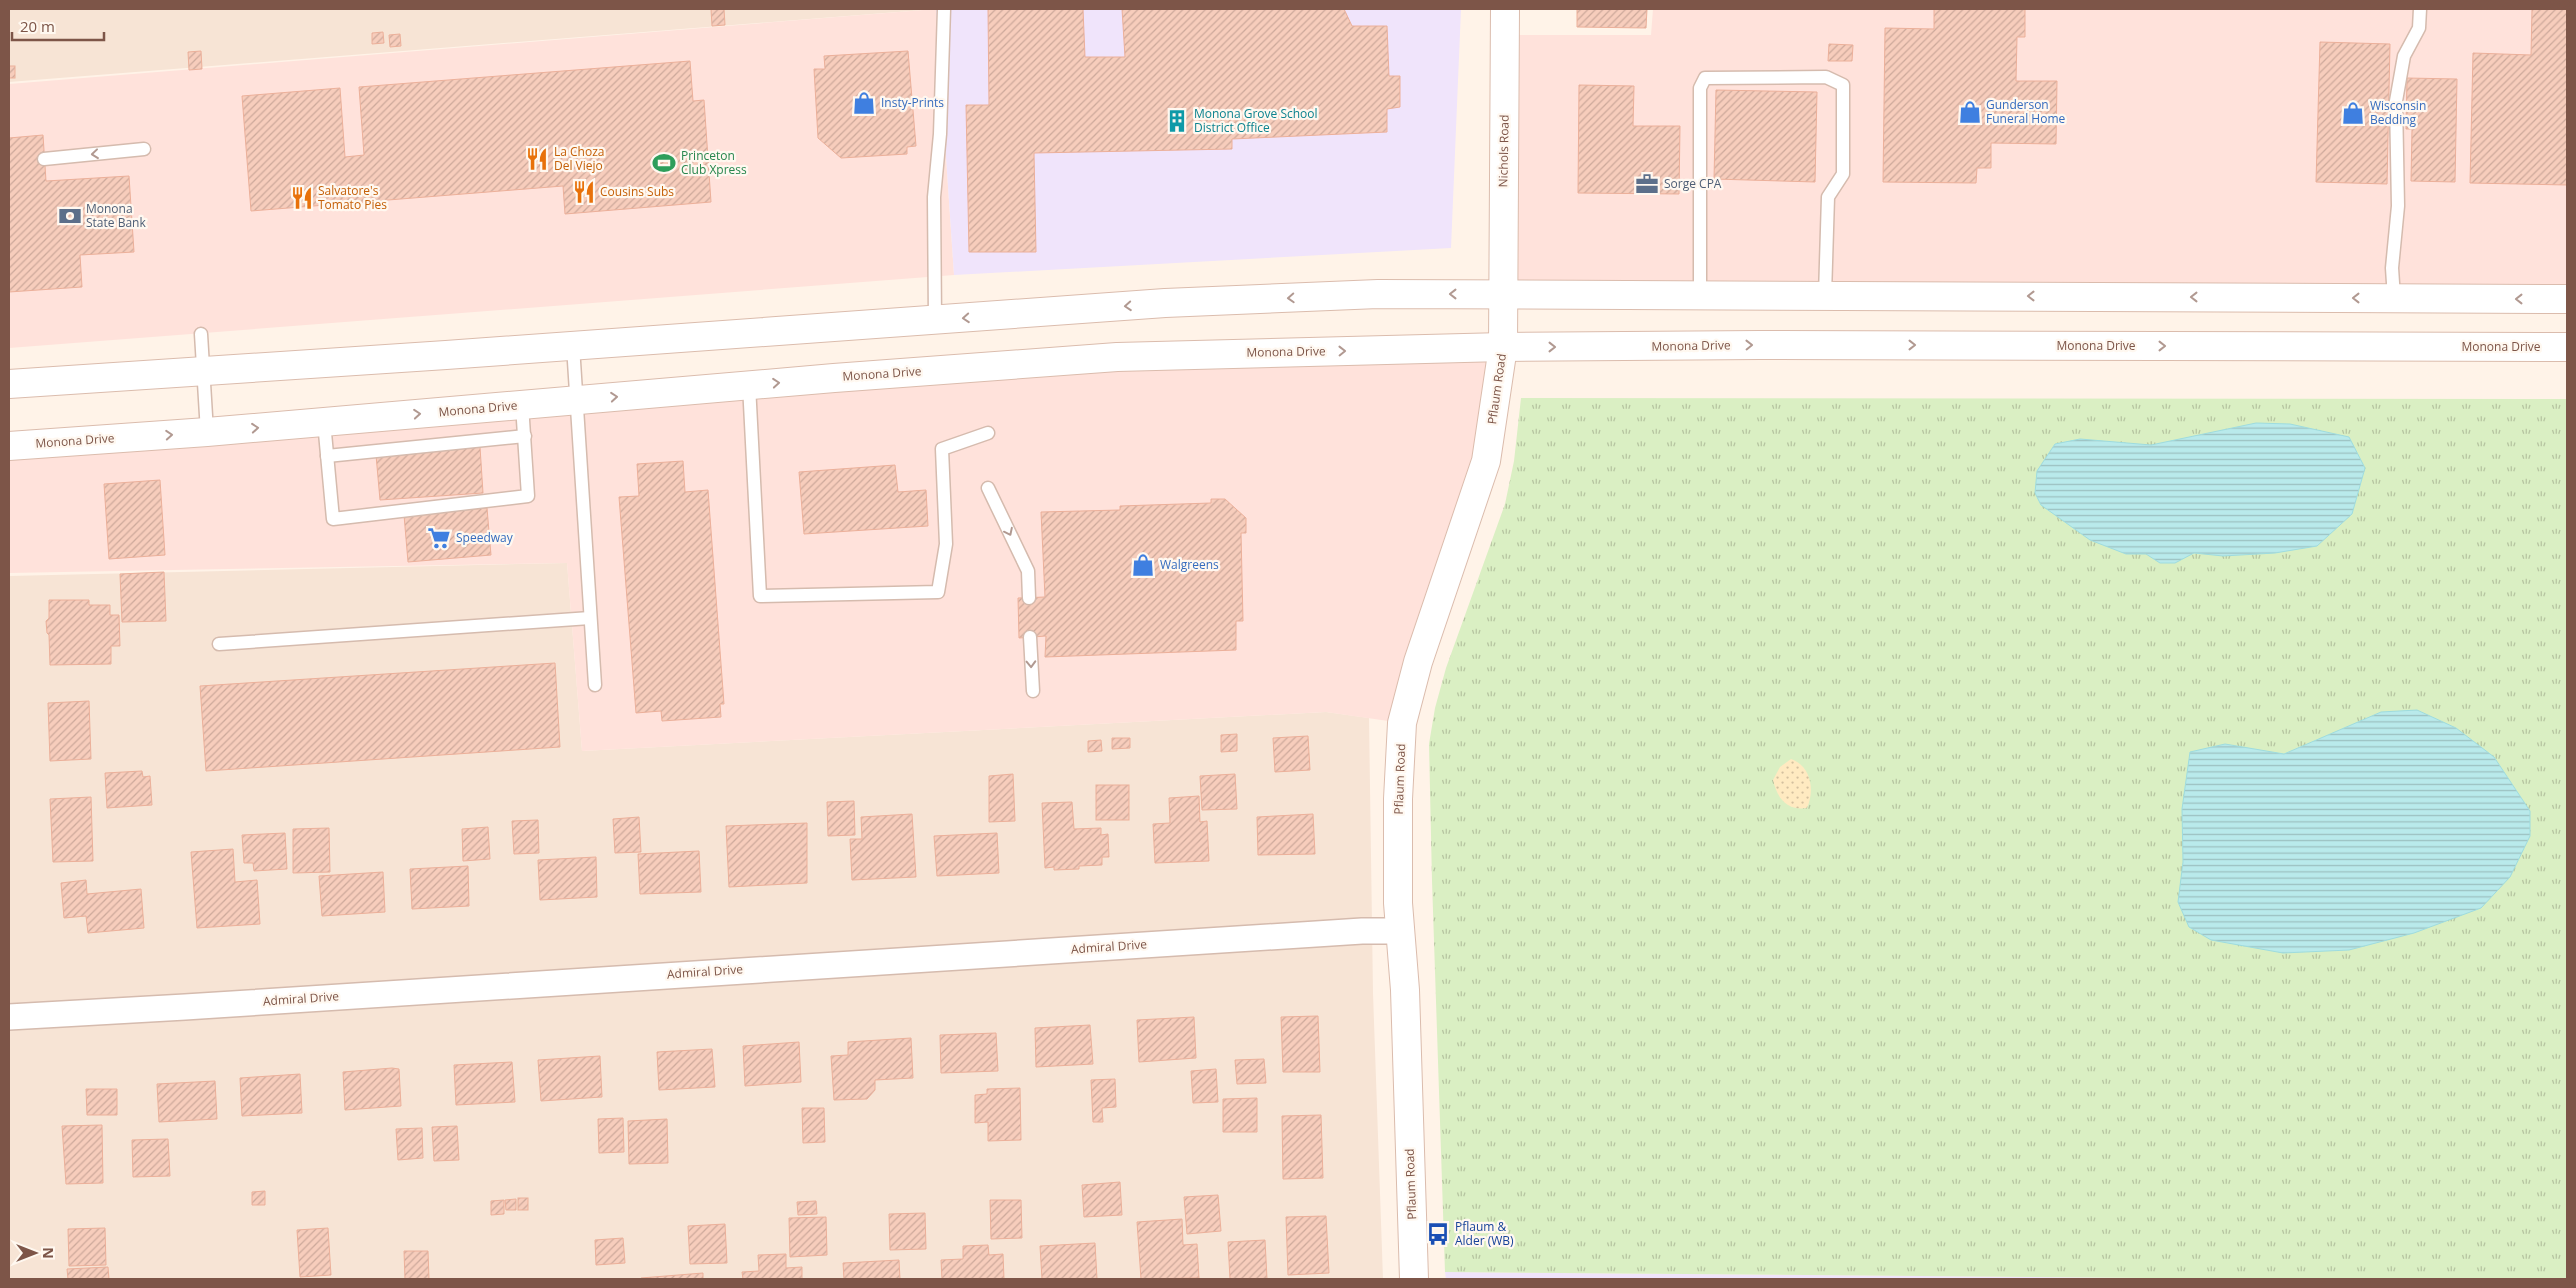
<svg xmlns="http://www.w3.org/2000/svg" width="2576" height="1288" font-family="'Open Sans',sans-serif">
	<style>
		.residential { fill: #f7e4d5 }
		.commercial { fill: #ffe2db }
		.education { fill: #f0e4fb }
		.grass { fill: url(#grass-tufts) }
		.sand { fill: url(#sand-dots) }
		.water { fill: url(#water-rules); stroke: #9edcdf }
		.building { fill: url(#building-hatch); stroke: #ecb09a }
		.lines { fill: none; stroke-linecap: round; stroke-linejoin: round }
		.lane-casing { stroke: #d5bbae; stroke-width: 15 }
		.street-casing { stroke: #d5bbae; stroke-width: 28 }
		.secondary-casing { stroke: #dbbcad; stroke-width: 30 }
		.lane { stroke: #fff; stroke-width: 12 }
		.street { stroke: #fff; stroke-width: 25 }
		.secondary { stroke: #fff; stroke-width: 28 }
		.oneway { stroke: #b19991 }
		.labels { text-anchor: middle; stroke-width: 4.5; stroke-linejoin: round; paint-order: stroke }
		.shop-label { font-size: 12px; fill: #366cbe; stroke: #fff8f0; text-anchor: start }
		.culture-label { font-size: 12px; fill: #0d838f; stroke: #fff8f0; text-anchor: start }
		.street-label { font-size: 12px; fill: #7d5548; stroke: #fff8f0 }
		.food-label { font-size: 12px; fill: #c56008; stroke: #fff8f0; text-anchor: start }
		.leisure-label { font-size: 12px; fill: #27864d; stroke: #fff8f0; text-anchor: start }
		.service-label { font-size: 12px; fill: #4e5e75; stroke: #fff8f0; text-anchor: start }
		.transit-label { font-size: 12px; fill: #164399; stroke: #fff8f0; text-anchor: start }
	</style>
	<defs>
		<pattern id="grass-tufts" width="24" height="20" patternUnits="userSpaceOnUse" patternTransform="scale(1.25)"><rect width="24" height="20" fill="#daefc3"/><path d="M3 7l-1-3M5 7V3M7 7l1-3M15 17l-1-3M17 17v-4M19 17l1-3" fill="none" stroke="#b6c4a0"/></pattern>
		<pattern id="sand-dots" width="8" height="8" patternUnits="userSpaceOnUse" patternTransform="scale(1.25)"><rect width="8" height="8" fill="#ffeac1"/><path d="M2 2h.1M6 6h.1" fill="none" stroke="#d4c09f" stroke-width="1.8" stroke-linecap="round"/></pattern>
		<pattern id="water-rules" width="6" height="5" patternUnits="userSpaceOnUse" patternTransform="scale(1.25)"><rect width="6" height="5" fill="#b9eaeb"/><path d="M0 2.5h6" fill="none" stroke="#9cc0c0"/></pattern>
		<pattern id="building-hatch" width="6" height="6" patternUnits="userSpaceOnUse" patternTransform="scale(1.25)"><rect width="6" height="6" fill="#f7cdbc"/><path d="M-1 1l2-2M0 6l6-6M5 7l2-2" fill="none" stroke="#cda99b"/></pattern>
	</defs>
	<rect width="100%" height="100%" fill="#fff3e8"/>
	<g class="residential">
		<path d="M9,9H935L9,82Z"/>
		<path d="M567,563L582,751L1326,712L1369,718L1373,993L1383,1279H9V576Z"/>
	</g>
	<g class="commercial">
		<path d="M936,9L954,275L9,348V84Z"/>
		<path d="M1653,9H2567V299L1502,294L1505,35H1651Z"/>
		<path d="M1503,347L1402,723L1326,712L582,751L567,563L9,573V446L576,400Z"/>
	</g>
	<g class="education">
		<path d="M936,9H1461L1451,248L954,275Z"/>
		<path d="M1445,1272L2269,1279H1446Z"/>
	</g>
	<path class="grass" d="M1521,398L2567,399V1279H2269L1445,1272L1432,881L1429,744L1435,708L1446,668L1505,504L1514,461Z"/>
	<path class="sand" d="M1791,759C1811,766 1815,790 1807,808C1787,811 1777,798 1773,780L1780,767Z"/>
	<g class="water">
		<path d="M2256,423L2290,424L2349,437L2365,468L2352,514L2317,546L2275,553L2223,556L2194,553L2175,563H2160L2146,554H2126L2090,540L2041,505L2035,493L2037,471L2055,444L2080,439L2151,445Z"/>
		<path d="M2417,710L2456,728L2494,757L2530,811V836L2510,877L2481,908L2414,933L2349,950L2283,953L2211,940L2189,927L2178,902L2183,862L2182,809L2190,752L2225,744L2284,754L2381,712Z"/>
	</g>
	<g class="building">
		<path d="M711,9H724L725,25L712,26Z"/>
		<path d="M988,9H1083L1085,57H1125L1122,9H1344L1352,26H1387L1389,76H1400V107L1387,109V132L1232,139V149L1034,153L1036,252H969L966,105H989Z"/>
		<path d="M1577,9H1647L1646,28L1577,27Z"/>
		<path d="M1934,9H2025V37H2017L2016,81H2057L2056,144L1991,143V168H1977L1976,183L1883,182L1885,28L1934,29Z"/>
		<path d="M2532,9H2567V185L2470,183L2473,53L2531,55Z"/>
		<path d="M383,32L384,43L372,44V33Z"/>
		<path d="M400,34L401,46L390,47L389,35Z"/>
		<path d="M2320,42L2390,44L2387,184L2316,182Z"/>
		<path d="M1829,44L1853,45L1852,61H1828Z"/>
		<path d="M201,51L202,69L189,70L188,52Z"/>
		<path d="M908,51L916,146L907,147V154L841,158L818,138L814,69H825L824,56Z"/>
		<path d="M690,61L693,101L704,100L711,202L565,214L563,186L251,211L242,96L340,88L345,157L364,155L359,87Z"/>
		<rect x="9" y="66" width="6" height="12"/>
		<path d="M2407,78L2457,79L2455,182L2411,181L2412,129H2406Z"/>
		<path d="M1579,85L1634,86L1633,126H1680L1679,194L1578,193Z"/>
		<path d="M1716,90L1817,92L1815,182L1714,179Z"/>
		<path d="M43,135L46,181L129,176L134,252L80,255L82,287L9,292V138Z"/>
		<path d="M480,447L483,493L380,500L376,455Z"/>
		<path d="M683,461L685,492L708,490L724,704H720L721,717L662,721L661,711L636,713L619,497L639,496L637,464Z"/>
		<path d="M895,465L898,492L926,490L928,526L804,534L799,472Z"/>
		<path d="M160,480L165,555L109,559L104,484Z"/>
		<path d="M1211,499H1225L1246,518V533H1241L1243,621H1236V650L1045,657L1046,636L1019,638L1018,598L1045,597L1041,512L1120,510V506L1211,503Z"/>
		<path d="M487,508L491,555L408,562L404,515Z"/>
		<path d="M164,572L166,621L122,622L120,574Z"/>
		<path d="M49,600H89V605H110V615H119L120,646H111V664L50,665L49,635L47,633L46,621L49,618Z"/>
		<path d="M555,663L560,747L206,771L200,686Z"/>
		<path d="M89,701L91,759L50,761L48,703Z"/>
		<path d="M1237,734V751L1221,752V735Z"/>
		<path d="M1308,736L1310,770L1275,772L1273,738Z"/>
		<path d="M1112,738H1130V748L1112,749Z"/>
		<path d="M1101,740L1102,751L1088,752V741Z"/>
		<path d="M142,771L143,777L150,776L152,805L107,808L105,773Z"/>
		<path d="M1013,774L1015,821L989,822V776Z"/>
		<path d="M1235,774L1237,809L1202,810L1200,776Z"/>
		<rect x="1096" y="785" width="33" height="35"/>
		<path d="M1199,796L1200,822L1207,821L1209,861L1155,863L1153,824L1170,823L1169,798Z"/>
		<path d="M91,797L93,861L53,862L50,799Z"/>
		<path d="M854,801L855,835L828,836L827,802Z"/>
		<path d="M1072,802L1074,829L1101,828V835L1108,834L1109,857H1102V865L1079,866V869L1054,870V867L1045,868L1042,803Z"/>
		<path d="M912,814L916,877L852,880L850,839H862L861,817Z"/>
		<path d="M1313,814L1315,854L1258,855L1257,817Z"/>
		<path d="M639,817L641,852L615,853L613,819Z"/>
		<path d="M538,820L539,853L514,854L512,821Z"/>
		<path d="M807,823V883L729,887L726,826Z"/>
		<path d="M488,827L490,859L463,861L462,829Z"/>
		<path d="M329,828L330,872L293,873V829Z"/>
		<path d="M285,833L287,869L254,871L253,863H244L242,835Z"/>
		<path d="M997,833L999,873L937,876L934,836Z"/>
		<path d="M233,849L235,882L257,880L260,924L197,928L191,852Z"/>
		<path d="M699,851L701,892L640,894L638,854Z"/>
		<path d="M596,857L597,897L540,900L538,860Z"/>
		<path d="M468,866L469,906L412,909L410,869Z"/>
		<path d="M383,872L385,912L322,916L319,876Z"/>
		<path d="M86,880L87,894L141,889L144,928L88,933L86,916L64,918L61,883Z"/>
		<path d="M1318,1016L1320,1072H1283L1281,1017Z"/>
		<path d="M1194,1017L1196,1058L1139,1062L1137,1020Z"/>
		<path d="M1090,1025L1093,1064L1036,1067L1035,1028Z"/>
		<path d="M996,1033L998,1071L941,1073L940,1035Z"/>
		<path d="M911,1038L913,1078L875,1080V1090L867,1099L834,1100L831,1056L848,1055V1042Z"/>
		<path d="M799,1042L801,1082L745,1086L743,1046Z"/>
		<path d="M712,1049L715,1087L659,1090L657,1052Z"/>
		<path d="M600,1056L602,1097L541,1101L538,1060Z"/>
		<path d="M1264,1059L1266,1083L1237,1084L1235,1060Z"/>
		<path d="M512,1062L515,1102L456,1105L454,1065Z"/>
		<path d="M392,1068L399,1069L401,1106L345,1110L343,1072Z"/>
		<path d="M1216,1069L1218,1102L1193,1103L1191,1071Z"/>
		<path d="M300,1074L302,1113L242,1116L240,1078Z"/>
		<path d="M1115,1079L1116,1107L1102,1108L1103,1122H1093L1091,1080Z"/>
		<path d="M215,1081L217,1119L159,1122L157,1084Z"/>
		<path d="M1020,1088L1021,1140L988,1141V1122L975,1123V1095L987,1094V1089Z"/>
		<path d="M86,1089H117V1115H87Z"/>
		<path d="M1257,1098V1132H1223V1099Z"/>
		<path d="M802,1108H824L825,1142L803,1143Z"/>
		<path d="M1321,1115L1323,1178L1283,1179L1282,1116Z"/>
		<path d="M623,1118L624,1152L599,1153L598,1119Z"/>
		<path d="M667,1119L668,1163L629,1164L628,1121Z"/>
		<path d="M102,1125L103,1183L66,1184L62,1126Z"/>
		<path d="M457,1126L459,1160L434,1161L432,1127Z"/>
		<path d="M422,1128L423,1158L398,1160L396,1129Z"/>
		<path d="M168,1139L170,1176L133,1177L132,1140Z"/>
		<path d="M1120,1182L1122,1215L1084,1217L1082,1185Z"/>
		<path d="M265,1191V1205H252V1192Z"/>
		<path d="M1218,1195L1221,1231L1187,1234L1184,1197Z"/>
		<rect x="518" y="1198" width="10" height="12"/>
		<path d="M516,1199V1210H506L505,1200Z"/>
		<path d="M504,1200V1214L491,1215V1201Z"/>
		<path d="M990,1200H1021L1022,1238L991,1239Z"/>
		<path d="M816,1201L817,1214L798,1215L797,1202Z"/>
		<path d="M925,1213L926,1249L890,1250L889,1214Z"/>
		<path d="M1326,1216L1329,1273L1288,1275L1286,1217Z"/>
		<path d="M826,1217L827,1255L790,1257L789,1218Z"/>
		<path d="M1182,1219L1183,1245L1197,1244L1199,1278L1141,1279L1137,1222Z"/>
		<path d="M725,1224L727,1263L690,1264L688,1226Z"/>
		<path d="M105,1228L106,1265L69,1266L68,1229Z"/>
		<path d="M328,1228L331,1275L300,1277L297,1230Z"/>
		<path d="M623,1238L625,1263L596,1265L595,1240Z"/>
		<path d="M1265,1240L1267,1279H1230L1228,1242Z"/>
		<path d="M1095,1243L1097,1279H1042L1040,1246Z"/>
		<path d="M988,1245L989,1255L1003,1254L1004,1279H942L941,1260L963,1259V1246Z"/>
		<path d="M404,1251H428L429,1279H405Z"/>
		<path d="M786,1254V1268L802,1267V1279H743L742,1272L759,1271L758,1255Z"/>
		<path d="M899,1260L900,1279H844L843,1263Z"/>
		<path d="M108,1267L109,1279H68L67,1269Z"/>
		<path d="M703,1273V1279H641V1278Z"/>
	</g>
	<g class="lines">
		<defs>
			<g id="lane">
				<path d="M44,159L144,149"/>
				<path d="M1700,295V88L1705,78L1826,77L1843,85V174L1828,197L1825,295"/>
				<path d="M2394,298L2392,268L2398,206L2396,101L2404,56L2419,28L2420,9"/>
				<path d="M935,320L934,197L940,134L944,9"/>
				<path d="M201,334L207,432"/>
				<path d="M573,346L595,685"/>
				<path d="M749,385L760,596L938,592L946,544L942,449L988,433"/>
				<path d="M324,422L333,519L528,496L522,405"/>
				<path d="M327,456L525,436"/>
				<path d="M988,488L1028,571L1029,598"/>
				<path d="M1030,637L1033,691"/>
				<path d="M219,644L590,618"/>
			</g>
			<path id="street" d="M9,1017L185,1007L1362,931H1401"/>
			<g id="secondary">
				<path d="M9,384L446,355L1165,303L1378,294L2567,299"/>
				<path d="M9,446L207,432L834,378L1117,357L1503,347L1759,345L2567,347"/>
				<path d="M1414,1279L1405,990L1398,903V799L1402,723L1418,662L1486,461L1503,347L1505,9"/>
			</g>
		</defs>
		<use href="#lane" class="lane-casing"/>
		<use href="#street" class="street-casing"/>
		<use href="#secondary" class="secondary-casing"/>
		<use href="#lane" class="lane"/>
		<use href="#street" class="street"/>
		<use href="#secondary" class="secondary"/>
	</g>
	<defs><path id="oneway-chevron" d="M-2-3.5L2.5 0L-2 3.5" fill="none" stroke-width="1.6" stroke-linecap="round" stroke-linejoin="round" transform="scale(1.25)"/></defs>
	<g class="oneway">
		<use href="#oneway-chevron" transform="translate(95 154) rotate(174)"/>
		<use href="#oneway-chevron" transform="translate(1453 294) rotate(180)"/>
		<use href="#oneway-chevron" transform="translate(2031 296) rotate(-180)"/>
		<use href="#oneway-chevron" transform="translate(2194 297) rotate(-180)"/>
		<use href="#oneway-chevron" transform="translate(1291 298) rotate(177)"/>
		<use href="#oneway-chevron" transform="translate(2356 298) rotate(-180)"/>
		<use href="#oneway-chevron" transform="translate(2519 299) rotate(-180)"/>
		<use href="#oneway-chevron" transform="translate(1128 306) rotate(176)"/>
		<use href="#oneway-chevron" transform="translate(966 318) rotate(176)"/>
		<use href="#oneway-chevron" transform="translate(1749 345) rotate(-1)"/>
		<use href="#oneway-chevron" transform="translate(1912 345)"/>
		<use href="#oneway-chevron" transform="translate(2162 346)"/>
		<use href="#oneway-chevron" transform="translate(1552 347)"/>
		<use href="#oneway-chevron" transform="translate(1342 351) rotate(-1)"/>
		<use href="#oneway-chevron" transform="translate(776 383) rotate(-5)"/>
		<use href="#oneway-chevron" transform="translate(614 397) rotate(-5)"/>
		<use href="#oneway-chevron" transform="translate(417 414) rotate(-5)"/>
		<use href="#oneway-chevron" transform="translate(255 428) rotate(-5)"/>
		<use href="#oneway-chevron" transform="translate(169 435) rotate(-4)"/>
		<use href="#oneway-chevron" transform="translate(1009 532) rotate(64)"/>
		<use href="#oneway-chevron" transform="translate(1031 664) rotate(88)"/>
	</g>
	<defs>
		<symbol id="shop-bare" viewBox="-9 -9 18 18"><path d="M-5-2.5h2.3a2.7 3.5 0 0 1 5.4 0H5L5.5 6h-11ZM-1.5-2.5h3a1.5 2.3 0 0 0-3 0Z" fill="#3f7fe0" stroke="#fff8f0" stroke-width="2.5" paint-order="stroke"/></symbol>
		<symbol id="building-bare" viewBox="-9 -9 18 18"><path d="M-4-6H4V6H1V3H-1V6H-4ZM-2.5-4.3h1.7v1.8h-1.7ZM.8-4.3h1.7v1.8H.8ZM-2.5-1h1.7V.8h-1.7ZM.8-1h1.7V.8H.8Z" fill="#0f9aa8" stroke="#fff8f0" stroke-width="2.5" paint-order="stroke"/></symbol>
		<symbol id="restaurant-bare" viewBox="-9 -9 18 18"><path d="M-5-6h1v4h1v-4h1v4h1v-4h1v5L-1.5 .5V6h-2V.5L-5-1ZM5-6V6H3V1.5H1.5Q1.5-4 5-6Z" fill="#e8710a" stroke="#fff8f0" stroke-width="2.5" paint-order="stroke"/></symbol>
		<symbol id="stadium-bare" viewBox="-9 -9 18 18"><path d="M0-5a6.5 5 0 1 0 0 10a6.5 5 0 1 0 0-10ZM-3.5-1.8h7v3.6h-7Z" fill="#2e9e5b" stroke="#fff8f0" stroke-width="2.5" paint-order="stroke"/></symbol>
		<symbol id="office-bare" viewBox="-9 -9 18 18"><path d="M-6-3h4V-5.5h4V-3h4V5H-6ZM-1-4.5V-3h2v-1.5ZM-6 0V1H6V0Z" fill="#5c6f8a" stroke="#fff8f0" stroke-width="2.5" paint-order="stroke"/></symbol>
		<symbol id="bank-bare" viewBox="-9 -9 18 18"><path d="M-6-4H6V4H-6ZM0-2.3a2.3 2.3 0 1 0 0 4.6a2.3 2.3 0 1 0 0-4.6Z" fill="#5c6f8a" stroke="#fff8f0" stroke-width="2.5" paint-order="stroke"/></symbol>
		<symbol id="supermarket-bare" viewBox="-9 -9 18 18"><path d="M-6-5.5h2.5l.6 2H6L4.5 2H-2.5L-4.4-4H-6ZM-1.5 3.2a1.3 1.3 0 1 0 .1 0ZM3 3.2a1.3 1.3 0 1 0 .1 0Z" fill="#3f7fe0" stroke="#fff8f0" stroke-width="2.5" paint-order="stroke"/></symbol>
		<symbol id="bus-bare" viewBox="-9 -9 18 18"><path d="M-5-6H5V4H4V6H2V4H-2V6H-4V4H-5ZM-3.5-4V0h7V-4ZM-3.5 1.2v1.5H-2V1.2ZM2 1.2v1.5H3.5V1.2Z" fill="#1a4fb4" stroke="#fff8f0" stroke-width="2.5" paint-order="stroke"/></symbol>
	</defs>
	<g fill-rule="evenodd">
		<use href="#shop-bare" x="848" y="87" width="32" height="32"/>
		<use href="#shop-bare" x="1954" y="96" width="32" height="32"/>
		<use href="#shop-bare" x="2337" y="97" width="32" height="32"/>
		<use href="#building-bare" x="1161" y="105" width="32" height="32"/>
		<use href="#restaurant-bare" x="521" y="143" width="32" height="32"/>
		<use href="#stadium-bare" x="648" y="147" width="32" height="32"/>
		<use href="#office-bare" x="1631" y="168" width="32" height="32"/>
		<use href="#restaurant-bare" x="568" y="176" width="32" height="32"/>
		<use href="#restaurant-bare" x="286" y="182" width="32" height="32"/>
		<use href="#bank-bare" x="54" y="200" width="32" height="32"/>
		<use href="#supermarket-bare" x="423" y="522" width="32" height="32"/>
		<use href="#shop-bare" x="1127" y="549" width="32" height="32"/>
		<use href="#bus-bare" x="1422" y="1218" width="32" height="32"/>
	</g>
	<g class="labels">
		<g class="shop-label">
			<text x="881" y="107">Insty-Prints</text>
			<text x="1986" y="109">Gunderson<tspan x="1986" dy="14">Funeral Home</tspan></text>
			<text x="2370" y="110">Wisconsin<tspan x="2370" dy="14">Bedding</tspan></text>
			<text x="456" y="542">Speedway</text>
			<text x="1160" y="569">Walgreens</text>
		</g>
		<g class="culture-label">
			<text x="1194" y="118">Monona Grove School<tspan x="1194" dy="14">District Office</tspan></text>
		</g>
		<g class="street-label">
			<text transform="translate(1504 151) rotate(-89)" y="4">Nichols Road</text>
			<text transform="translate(1691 346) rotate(-1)" y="4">Monona Drive</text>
			<text x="2096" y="350">Monona Drive</text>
			<text x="2501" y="351">Monona Drive</text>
			<text transform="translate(1286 352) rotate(-1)" y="4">Monona Drive</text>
			<text transform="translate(882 374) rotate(-4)" y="4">Monona Drive</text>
			<text transform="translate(1497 389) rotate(-82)" y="4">Pflaum Road</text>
			<text transform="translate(478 409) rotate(-5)" y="4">Monona Drive</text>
			<text transform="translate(75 441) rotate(-4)" y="4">Monona Drive</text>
			<text transform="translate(1400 779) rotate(-88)" y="4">Pflaum Road</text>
			<text transform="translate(1109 947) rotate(-4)" y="4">Admiral Drive</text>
			<text transform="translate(705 972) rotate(-4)" y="4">Admiral Drive</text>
			<text transform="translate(301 999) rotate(-4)" y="4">Admiral Drive</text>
			<text transform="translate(1411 1184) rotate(-92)" y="4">Pflaum Road</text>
		</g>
		<g class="food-label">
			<text x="554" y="156">La Choza<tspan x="554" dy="14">Del Viejo</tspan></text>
			<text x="318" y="195">Salvatore's<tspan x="318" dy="14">Tomato Pies</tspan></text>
			<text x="600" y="196">Cousins Subs</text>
		</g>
		<g class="leisure-label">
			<text x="681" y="160">Princeton<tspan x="681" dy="14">Club Xpress</tspan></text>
		</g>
		<g class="service-label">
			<text x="1664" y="188">Sorge CPA</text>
			<text x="86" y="213">Monona<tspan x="86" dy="14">State Bank</tspan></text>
		</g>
		<g class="transit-label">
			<text x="1455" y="1231">Pflaum &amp;<tspan x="1455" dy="14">Alder (WB)</tspan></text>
		</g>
	</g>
	<rect width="2576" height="1288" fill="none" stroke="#7d5548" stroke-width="20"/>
	<g transform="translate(35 1253) rotate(90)" stroke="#fff8f0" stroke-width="4" paint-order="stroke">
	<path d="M0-4L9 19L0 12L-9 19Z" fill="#7d5548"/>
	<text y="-8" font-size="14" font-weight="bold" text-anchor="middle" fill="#7d5548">N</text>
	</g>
	<path d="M12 32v8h92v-8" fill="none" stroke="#7d5548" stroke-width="2.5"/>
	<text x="20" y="32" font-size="15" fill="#7d5548" stroke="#fff8f0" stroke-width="4" paint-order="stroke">20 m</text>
</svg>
